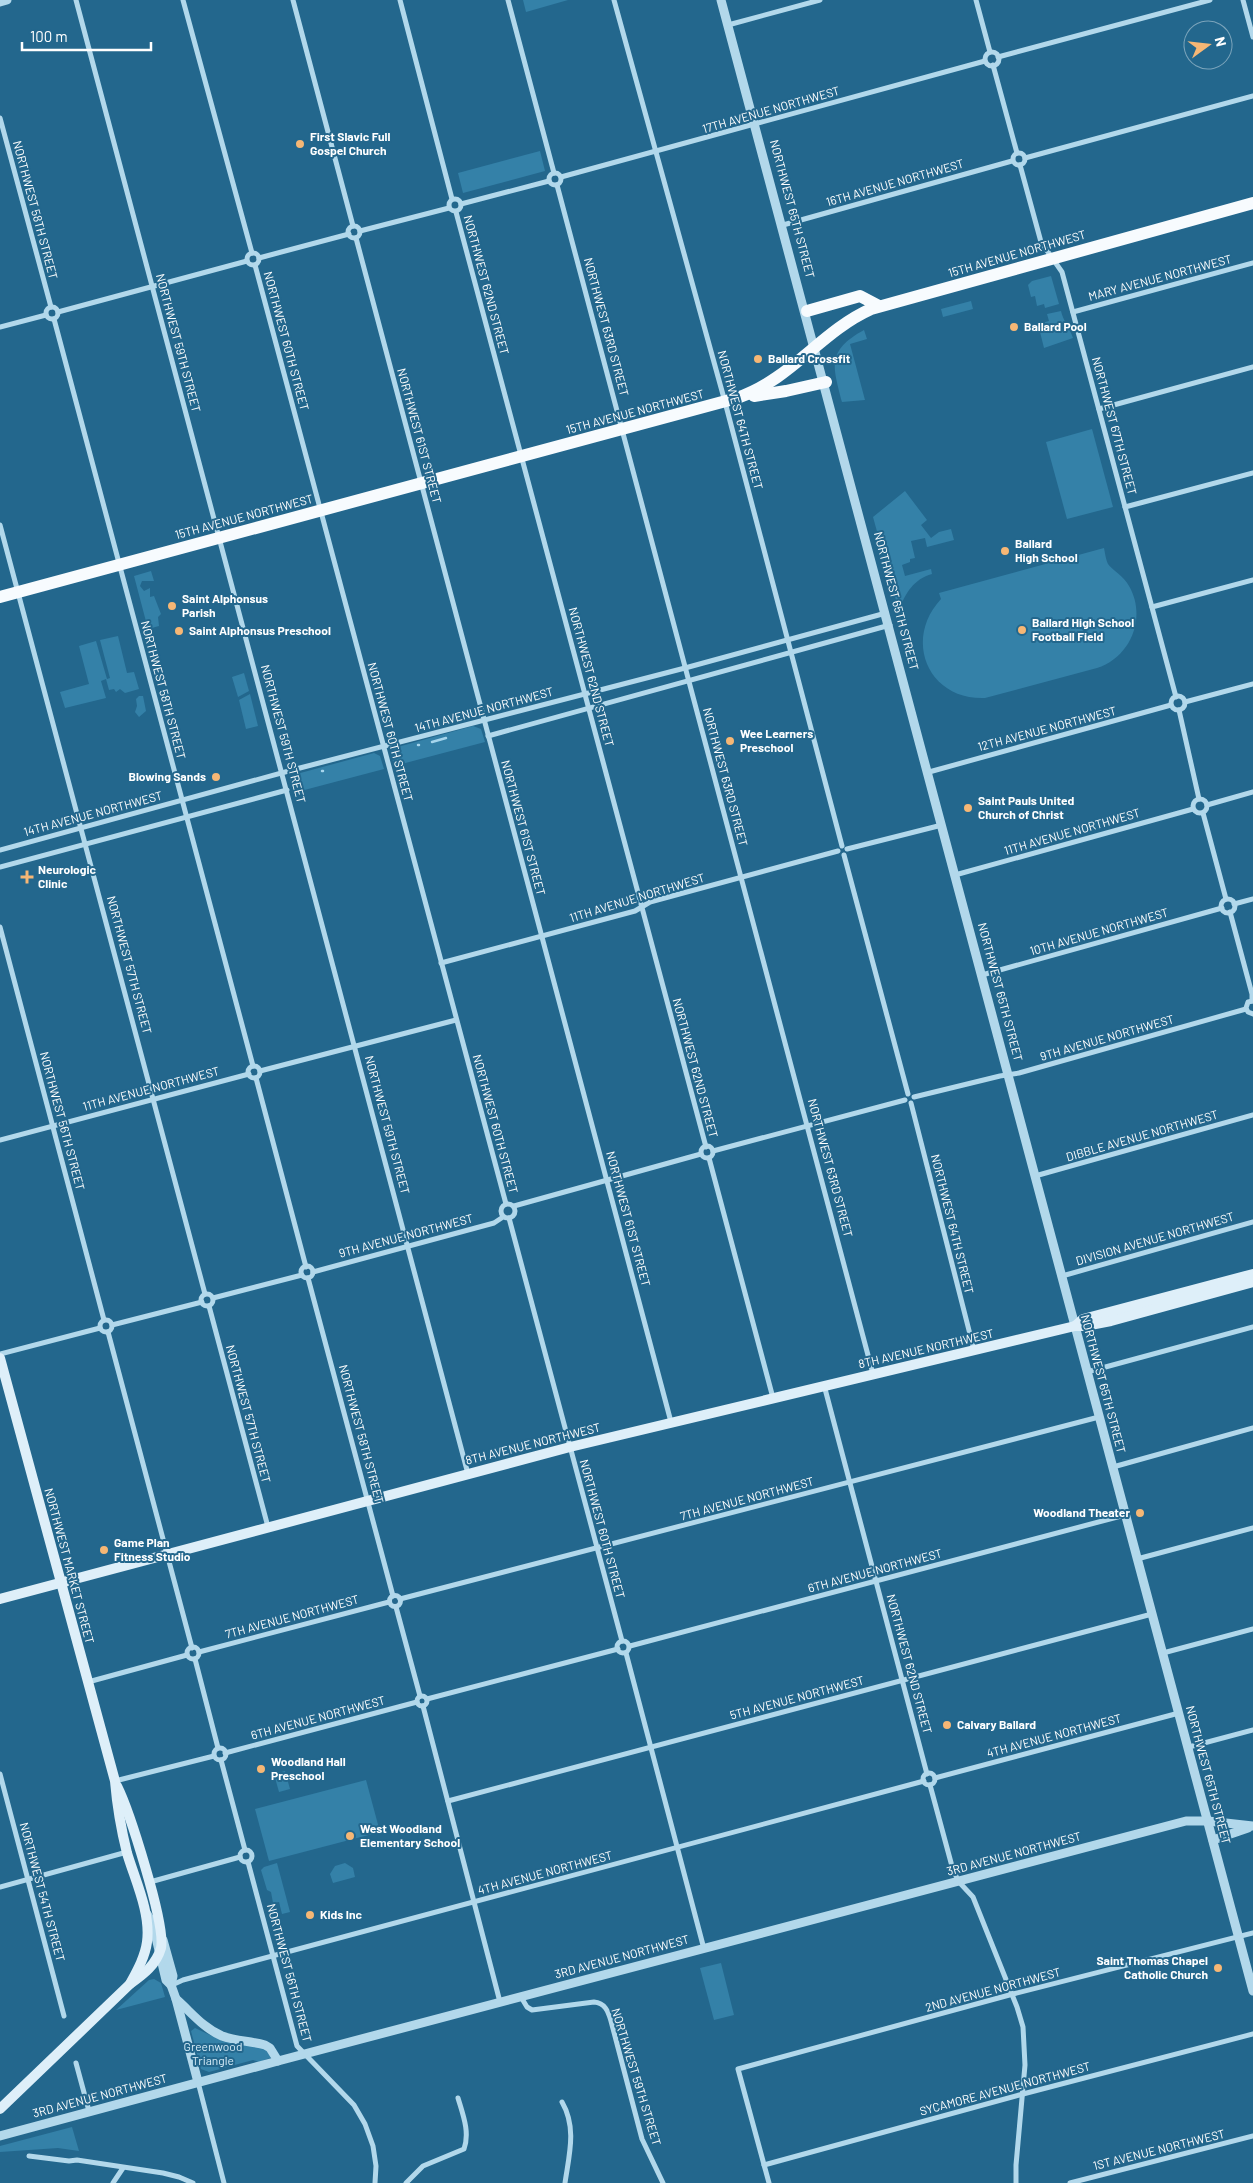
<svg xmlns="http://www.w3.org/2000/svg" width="1253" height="2183" font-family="Barlow,sans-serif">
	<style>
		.green { fill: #3481a8 }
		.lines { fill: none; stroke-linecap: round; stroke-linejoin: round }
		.stream { stroke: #a6d5ec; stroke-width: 2.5 }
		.minor { stroke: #b2d8eb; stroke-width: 5 }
		.tertiary { stroke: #b2d8eb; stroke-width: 9 }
		.secondary { stroke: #deeff9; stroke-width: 10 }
		.primary { stroke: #f7fbfe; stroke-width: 12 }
		.poi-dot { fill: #f6b775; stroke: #23678d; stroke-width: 2 }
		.labels { text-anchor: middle; stroke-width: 4; stroke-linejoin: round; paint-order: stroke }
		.street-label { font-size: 12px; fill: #fff; stroke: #23678d }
		.poi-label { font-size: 12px; font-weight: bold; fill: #fff; stroke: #23678d; text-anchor: start }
		.park-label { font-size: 12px; fill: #d7edf8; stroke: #23678d }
	</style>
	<rect width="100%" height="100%" fill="#23678d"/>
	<g class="green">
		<path d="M523,0H568L526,12Z"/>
		<path d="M540,151L545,171L463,193L458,173Z"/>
		<path d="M1051,276L1059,304L1045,308L1044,304L1037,306L1035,296L1031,297L1028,285L1032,281Z"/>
		<path d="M971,301L973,309L943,317L941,309Z"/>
		<path d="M1061,311C1063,321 1070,328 1073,338L1044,348L1038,324L1049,321L1047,314Z"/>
		<path d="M864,330L867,339L850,344L865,400L842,402C833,366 826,351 864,330Z"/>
		<path d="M1092,429L1113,507L1067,519L1046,442Z"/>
		<path d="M905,491L927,520L921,525L931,538L939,532L951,529L954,540L927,547L925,538L911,541L915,558L910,559V562L902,565L905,576L931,569L932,574C914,579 905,593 899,611L873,517Z"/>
		<path d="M1104,548C1105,553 1106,560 1108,564C1112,570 1124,576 1129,586C1147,617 1131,657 1097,668L985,698C928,700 903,640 941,599L939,593Z"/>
		<path d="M151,571L154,581H142L140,586L144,591L150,588V597L154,596L161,614L158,617L159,626L148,629L134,576Z"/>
		<path d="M118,636L127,673L134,672L139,689L125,693L120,689L116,692L114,689L109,690L106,679L101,681L106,698L65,708L60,692L89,684L79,646L96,641L107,679L110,678L100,640Z"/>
		<path d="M244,673L249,691L238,697L232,677Z"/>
		<path d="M250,694L258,726L246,729L239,700Z"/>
		<path d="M139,696H143L146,711L139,717L135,712L137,706L136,699Z"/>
		<path d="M473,726L481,729L485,742L394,766L391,753L394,748Z"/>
		<path d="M374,753L380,756L384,769L293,793L290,780L293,775Z"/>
		<path d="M285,1771L290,1789L279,1792L274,1774Z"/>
		<path d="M366,1780L380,1832L269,1861L255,1809Z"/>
		<path d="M277,1863L290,1912L282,1914L279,1902L273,1903L271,1892L267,1890L261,1870L264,1867Z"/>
		<path d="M345,1863L353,1868L355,1877L333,1883L330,1874L335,1866Z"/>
		<path d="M721,1963L734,2015L714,2020L700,1968Z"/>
		<path d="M154,1979L161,1983L165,1997L116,2010L149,1980Z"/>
		<path d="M195,2028L225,2042L263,2046L271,2055L270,2058L259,2062L253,2060L209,2072L201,2069L191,2031Z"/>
		<path d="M72,2127L79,2151L58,2148L0,2152V2146Z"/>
	</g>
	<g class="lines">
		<g class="stream">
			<path d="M432,742L446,738"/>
			<path d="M418,745H419"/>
			<path d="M322,771H323"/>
		</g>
		<g class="minor">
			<path d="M76,0L468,1474"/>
			<path d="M183,0L252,253"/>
			<path d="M293,0L353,226"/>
			<path d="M400,0L452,199"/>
			<path d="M508,0L554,173"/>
			<path d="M614,0L725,402L842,846"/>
			<path d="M976,0L990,52"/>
			<path d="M1243,0L1253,37"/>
			<path d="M728,25L820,0"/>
			<circle cx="992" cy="59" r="7"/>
			<path d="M998,57L1210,0"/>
			<path d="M993,65L1017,153"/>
			<path d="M0,118L51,307"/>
			<circle cx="1019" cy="159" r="6"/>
			<path d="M1025,158L1253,96"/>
			<path d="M1020,165L1041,242L1062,272L1176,697"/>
			<circle cx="555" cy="179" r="6"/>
			<path d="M561,177L985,61"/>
			<path d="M557,185L873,1374"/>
			<circle cx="455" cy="205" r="6"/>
			<path d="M461,204L549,181"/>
			<path d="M456,212L706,1147"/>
			<path d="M783,225L1012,161"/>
			<circle cx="354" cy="232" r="6"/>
			<path d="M360,231L449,208"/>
			<path d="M356,238L671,1422"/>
			<circle cx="253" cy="259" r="6"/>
			<path d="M259,258L349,234"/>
			<path d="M255,265L506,1204"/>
			<circle cx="52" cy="313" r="6"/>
			<path d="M58,312L247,261"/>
			<path d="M1073,312L1253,263"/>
			<path d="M54,319L253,1066"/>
			<path d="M0,327L46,315"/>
			<path d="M1099,409L1253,367"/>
			<path d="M1125,507L1253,473"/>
			<path d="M0,525L205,1294"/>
			<path d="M1152,607L1253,580"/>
			<circle cx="1178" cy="703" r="7"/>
			<path d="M1185,702L1253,684"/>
			<path d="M1179,710L1199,799"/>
			<path d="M488,736L890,625"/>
			<path d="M929,772L1171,705"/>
			<circle cx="1200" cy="806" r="7"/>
			<path d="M1207,805L1253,792"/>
			<path d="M1203,813L1226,899"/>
			<path d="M847,849L942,825"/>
			<path d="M0,850L296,769L685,668L886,613"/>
			<path d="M844,855L908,1094"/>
			<path d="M0,867L287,790"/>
			<path d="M955,875L1193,809"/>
			<circle cx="1228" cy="906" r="7"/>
			<path d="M1234,904L1253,899"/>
			<path d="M1230,912L1252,994V1001"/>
			<path d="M0,927L104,1320"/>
			<path d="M441,963L635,911L650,902L838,851"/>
			<path d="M982,975L1222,908"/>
			<path d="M1253,1001L1248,1002L1246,1008L1248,1012L1253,1014"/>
			<circle cx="254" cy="1072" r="6"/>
			<path d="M260,1071L456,1020"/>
			<path d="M256,1078L306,1267"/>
			<path d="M914,1097L1000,1076L1019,1073L1246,1009"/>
			<path d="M911,1103L974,1350"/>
			<path d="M0,1140L249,1074"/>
			<circle cx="707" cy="1152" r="6"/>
			<path d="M713,1151L905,1100"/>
			<path d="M709,1158L773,1398"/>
			<path d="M1035,1176L1253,1115"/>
			<circle cx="508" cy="1211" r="7"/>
			<path d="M514,1206L701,1154"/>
			<path d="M509,1218L622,1641"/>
			<circle cx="307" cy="1272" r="6"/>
			<path d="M313,1272L494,1223L503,1217"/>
			<path d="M1062,1276L1253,1222"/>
			<path d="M308,1278L393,1596"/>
			<circle cx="207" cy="1300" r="6"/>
			<path d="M213,1298L302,1275"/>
			<path d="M209,1306L268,1527"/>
			<circle cx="106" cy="1326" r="6"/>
			<path d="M112,1325L202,1302"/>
			<path d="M108,1332L192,1648"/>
			<path d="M0,1354L100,1328"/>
			<path d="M1087,1372L1253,1327"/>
			<path d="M824,1385L927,1774"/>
			<path d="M1113,1467L1253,1428"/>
			<path d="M1137,1559L1253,1528"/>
			<circle cx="395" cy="1601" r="5.5"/>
			<path d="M400,1599L1099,1417"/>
			<path d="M396,1607L420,1696"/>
			<circle cx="623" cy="1647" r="6"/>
			<path d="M630,1646L1125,1515"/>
			<circle cx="193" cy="1653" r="6"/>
			<path d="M199,1652L389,1602"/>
			<path d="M626,1653L704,1949"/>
			<path d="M1163,1653L1253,1629"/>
			<path d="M195,1659L218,1748"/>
			<path d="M88,1682L187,1655"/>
			<circle cx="422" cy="1701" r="5"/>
			<path d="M427,1699L618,1649"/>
			<path d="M423,1706L500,2002"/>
			<path d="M1189,1747L1253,1730"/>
			<circle cx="220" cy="1754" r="6"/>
			<path d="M225,1753L417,1702"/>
			<path d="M221,1760L245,1850"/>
			<circle cx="929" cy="1779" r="6"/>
			<path d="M0,1774L64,2016"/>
			<path d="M935,1778L1179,1713"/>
			<path d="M115,1781L214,1756"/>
			<path d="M930,1785L953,1870L959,1882L973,1897L1017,2007L1023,2027L1025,2065L1016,2165V2183"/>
			<path d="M448,1801L1152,1614"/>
			<circle cx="246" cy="1856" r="6"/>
			<path d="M248,1862L297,2046L354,2105L365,2124L373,2146L376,2166L375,2183"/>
			<path d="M150,1882L240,1857"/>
			<path d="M0,1887L127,1852"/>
			<path d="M172,1985L183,1980L924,1781"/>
			<path d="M521,1997L527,2007L532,2010L594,2002C605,2003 608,2011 611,2021L642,2139L663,2183"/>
			<path d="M76,2063L89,2111"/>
			<path d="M198,2082L224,2183"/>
			<path d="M562,2102C577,2128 569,2155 565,2183"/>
			<path d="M29,2156L69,2161L77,2160L163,2173L179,2177L193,2183"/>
			<path d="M764,2165L1023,2094L1253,2034"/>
			<path d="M113,2183L123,2168"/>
			<path d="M406,2183L423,2166L464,2149C470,2132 463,2115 458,2098"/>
			<path d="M769,2183L738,2069L1013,1994L1253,1933"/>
			<path d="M1070,2183L1253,2136"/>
		</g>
		<g class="tertiary">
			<path d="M721,0C903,662 1073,1328 1253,1991"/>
			<path d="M0,2L7,0"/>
			<path d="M1213,1840L1248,1828"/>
			<path d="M147,1914L153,1925L166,1980L171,1985L176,1999L198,2082"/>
			<path d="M163,1940L173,1976L171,1985"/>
			<path d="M176,1999C191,2012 203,2028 222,2036C235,2041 251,2041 265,2045L270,2048L278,2061"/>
			<path d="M0,2136L278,2061L1186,1821H1208L1253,1826"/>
		</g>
		<g class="secondary">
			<path d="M1075,1326L1083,1319L1253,1274"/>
			<path d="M0,1358L115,1781C117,1805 121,1829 127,1853C135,1880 151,1913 147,1942C145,1957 137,1971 130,1984"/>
			<path d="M0,1599L570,1447L1075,1326H1085L1111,1321L1253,1282"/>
			<path d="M0,2109L130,1984C144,1974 156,1965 161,1948C166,1925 129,1810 117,1786"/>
		</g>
		<g class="primary">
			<path d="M807,311L860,296L879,306"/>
			<path d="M754,396L786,391L826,382"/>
			<path d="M0,597L737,398C792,379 820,332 871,309L1253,203"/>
		</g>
	</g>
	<g class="poi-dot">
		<circle cx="300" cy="144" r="5"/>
		<circle cx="1014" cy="327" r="5"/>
		<circle cx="758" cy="359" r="5"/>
		<circle cx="1005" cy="551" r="5"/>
		<circle cx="172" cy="606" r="5"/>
		<circle cx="1022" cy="630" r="5"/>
		<circle cx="179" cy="631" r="5"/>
		<circle cx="730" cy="741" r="5"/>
		<circle cx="216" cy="777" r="5"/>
		<circle cx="968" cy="808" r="5"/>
		<path d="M24.5 869.5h5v5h5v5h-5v5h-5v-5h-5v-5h5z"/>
		<circle cx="1140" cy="1513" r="5"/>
		<circle cx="104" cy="1550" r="5"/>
		<circle cx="947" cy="1725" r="5"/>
		<circle cx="261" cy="1769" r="5"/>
		<circle cx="350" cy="1836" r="5"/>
		<circle cx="310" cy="1915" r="5"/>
		<circle cx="1218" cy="1968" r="5"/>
	</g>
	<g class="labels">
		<g class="street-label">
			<text transform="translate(771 110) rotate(-16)" y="4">17TH AVENUE NORTHWEST</text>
			<text transform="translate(895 183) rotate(-16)" y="4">16TH AVENUE NORTHWEST</text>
			<text transform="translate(792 209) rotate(75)" y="4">NORTHWEST 65TH STREET</text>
			<text transform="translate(35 210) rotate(75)" y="4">NORTHWEST 58TH STREET</text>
			<text transform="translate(1017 254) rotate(-16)" y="4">15TH AVENUE NORTHWEST</text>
			<text transform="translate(1160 278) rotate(-15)" y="4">MARY AVENUE NORTHWEST</text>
			<text transform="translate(486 285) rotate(75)" y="4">NORTHWEST 62ND STREET</text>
			<text transform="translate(606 327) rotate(75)" y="4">NORTHWEST 63RD STREET</text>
			<text transform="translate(286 341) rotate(75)" y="4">NORTHWEST 60TH STREET</text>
			<text transform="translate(178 343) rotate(75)" y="4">NORTHWEST 59TH STREET</text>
			<text transform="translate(635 412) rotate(-15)" y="4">15TH AVENUE NORTHWEST</text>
			<text transform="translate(740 420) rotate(75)" y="4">NORTHWEST 64TH STREET</text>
			<text transform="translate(1114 426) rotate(75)" y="4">NORTHWEST 67TH STREET</text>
			<text transform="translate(419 436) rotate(75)" y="4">NORTHWEST 61ST STREET</text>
			<text transform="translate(244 517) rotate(-15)" y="4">15TH AVENUE NORTHWEST</text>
			<text transform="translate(896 601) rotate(75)" y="4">NORTHWEST 65TH STREET</text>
			<text transform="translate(591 677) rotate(75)" y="4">NORTHWEST 62ND STREET</text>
			<text transform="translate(163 690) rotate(75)" y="4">NORTHWEST 58TH STREET</text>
			<text transform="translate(484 710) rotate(-15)" y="4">14TH AVENUE NORTHWEST</text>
			<text transform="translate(1047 729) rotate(-15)" y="4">12TH AVENUE NORTHWEST</text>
			<text transform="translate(390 732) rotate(75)" y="4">NORTHWEST 60TH STREET</text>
			<text transform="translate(283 734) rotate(75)" y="4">NORTHWEST 59TH STREET</text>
			<text transform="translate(725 777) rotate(75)" y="4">NORTHWEST 63RD STREET</text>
			<text transform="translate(93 814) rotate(-15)" y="4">14TH AVENUE NORTHWEST</text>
			<text transform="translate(523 828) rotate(75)" y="4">NORTHWEST 61ST STREET</text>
			<text transform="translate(1072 832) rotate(-16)" y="4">11TH AVENUE NORTHWEST</text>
			<text transform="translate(637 898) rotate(-17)" y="4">11TH AVENUE NORTHWEST</text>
			<text transform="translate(1099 932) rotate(-16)" y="4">10TH AVENUE NORTHWEST</text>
			<text transform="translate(129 965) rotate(75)" y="4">NORTHWEST 57TH STREET</text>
			<text transform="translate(1000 992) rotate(75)" y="4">NORTHWEST 65TH STREET</text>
			<text transform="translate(1107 1038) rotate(-16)" y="4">9TH AVENUE NORTHWEST</text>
			<text transform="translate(695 1068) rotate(75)" y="4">NORTHWEST 62ND STREET</text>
			<text transform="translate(151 1089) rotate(-15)" y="4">11TH AVENUE NORTHWEST</text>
			<text transform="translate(62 1121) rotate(75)" y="4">NORTHWEST 56TH STREET</text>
			<text transform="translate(495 1124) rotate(75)" y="4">NORTHWEST 60TH STREET</text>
			<text transform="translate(387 1125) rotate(75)" y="4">NORTHWEST 59TH STREET</text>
			<text transform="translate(1142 1136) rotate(-16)" y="4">DIBBLE AVENUE NORTHWEST</text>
			<text transform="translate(830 1168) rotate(75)" y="4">NORTHWEST 63RD STREET</text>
			<text transform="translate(628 1219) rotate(75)" y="4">NORTHWEST 61ST STREET</text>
			<text transform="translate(952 1224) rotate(76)" y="4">NORTHWEST 64TH STREET</text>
			<text transform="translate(406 1236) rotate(-15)" y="4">9TH AVENUE NORTHWEST</text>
			<text transform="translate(1155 1239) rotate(-16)" y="4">DIVISION AVENUE NORTHWEST</text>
			<text transform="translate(926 1349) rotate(-13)" y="4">8TH AVENUE NORTHWEST</text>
			<text transform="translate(1103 1384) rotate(75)" y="4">NORTHWEST 65TH STREET</text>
			<text transform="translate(248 1414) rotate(75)" y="4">NORTHWEST 57TH STREET</text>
			<text transform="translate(361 1434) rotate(75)" y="4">NORTHWEST 58TH STREET</text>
			<text transform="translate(533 1444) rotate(-14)" y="4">8TH AVENUE NORTHWEST</text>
			<text transform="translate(747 1499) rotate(-15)" y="4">7TH AVENUE NORTHWEST</text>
			<text transform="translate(602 1529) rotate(75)" y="4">NORTHWEST 60TH STREET</text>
			<text transform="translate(69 1566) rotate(75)" y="4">NORTHWEST MARKET STREET</text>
			<text transform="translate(875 1571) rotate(-15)" y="4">6TH AVENUE NORTHWEST</text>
			<text transform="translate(292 1617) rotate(-15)" y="4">7TH AVENUE NORTHWEST</text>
			<text transform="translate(909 1664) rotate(75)" y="4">NORTHWEST 62ND STREET</text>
			<text transform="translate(797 1698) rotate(-15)" y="4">5TH AVENUE NORTHWEST</text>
			<text transform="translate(318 1718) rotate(-15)" y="4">6TH AVENUE NORTHWEST</text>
			<text transform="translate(1054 1736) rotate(-15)" y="4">4TH AVENUE NORTHWEST</text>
			<text transform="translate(1208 1775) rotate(75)" y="4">NORTHWEST 65TH STREET</text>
			<text transform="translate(1014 1854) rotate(-15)" y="4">3RD AVENUE NORTHWEST</text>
			<text transform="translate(545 1873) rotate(-15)" y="4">4TH AVENUE NORTHWEST</text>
			<text transform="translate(42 1892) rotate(75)" y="4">NORTHWEST 54TH STREET</text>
			<text transform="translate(622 1957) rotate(-15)" y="4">3RD AVENUE NORTHWEST</text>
			<text transform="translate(289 1973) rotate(75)" y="4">NORTHWEST 56TH STREET</text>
			<text transform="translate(993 1990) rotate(-15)" y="4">2ND AVENUE NORTHWEST</text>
			<text transform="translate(636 2077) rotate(73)" y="4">NORTHWEST 59TH STREET</text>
			<text transform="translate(1005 2089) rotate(-15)" y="4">SYCAMORE AVENUE NORTHWEST</text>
			<text transform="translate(100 2096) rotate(-15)" y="4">3RD AVENUE NORTHWEST</text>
			<text transform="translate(1159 2150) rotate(-14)" y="4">1ST AVENUE NORTHWEST</text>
		</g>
		<g class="poi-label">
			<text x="310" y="141">First Slavic Full<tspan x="310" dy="14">Gospel Church</tspan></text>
			<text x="1024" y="331">Ballard Pool</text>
			<text x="768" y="363">Ballard Crossfit</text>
			<text x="1015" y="548">Ballard<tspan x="1015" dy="14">High School</tspan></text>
			<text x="182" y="603">Saint Alphonsus<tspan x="182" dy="14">Parish</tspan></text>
			<text x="1032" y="627">Ballard High School<tspan x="1032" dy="14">Football Field</tspan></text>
			<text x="189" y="635">Saint Alphonsus Preschool</text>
			<text x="740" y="738">Wee Learners<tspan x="740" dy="14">Preschool</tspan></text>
			<text x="206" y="781" text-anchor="end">Blowing Sands</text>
			<text x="978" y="805">Saint Pauls United<tspan x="978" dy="14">Church of Christ</tspan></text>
			<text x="38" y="874">Neurologic<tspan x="38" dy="14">Clinic</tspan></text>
			<text x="1130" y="1517" text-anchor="end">Woodland Theater</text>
			<text x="114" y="1547">Game Plan<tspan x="114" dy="14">Fitness Studio</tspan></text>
			<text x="957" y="1729">Calvary Ballard</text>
			<text x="271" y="1766">Woodland Hall<tspan x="271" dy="14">Preschool</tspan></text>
			<text x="360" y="1833">West Woodland<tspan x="360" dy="14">Elementary School</tspan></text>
			<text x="320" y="1919">Kids Inc</text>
			<text x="1208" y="1965" text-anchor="end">Saint Thomas Chapel<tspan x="1208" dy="14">Catholic Church</tspan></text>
		</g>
		<g class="park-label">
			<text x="213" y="2051">Greenwood<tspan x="213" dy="14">Triangle</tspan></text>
		</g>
	</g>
	<g transform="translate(1208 45) rotate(75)"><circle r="24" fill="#23678d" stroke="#7ba4bb"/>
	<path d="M0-4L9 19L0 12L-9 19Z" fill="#f6b775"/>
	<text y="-8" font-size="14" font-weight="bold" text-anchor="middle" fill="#ffffff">N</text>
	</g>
	<path d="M22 42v8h129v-8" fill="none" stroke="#ffffff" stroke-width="2.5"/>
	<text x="30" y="42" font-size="15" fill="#ffffff" stroke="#23678d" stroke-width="4" paint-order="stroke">100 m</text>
</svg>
